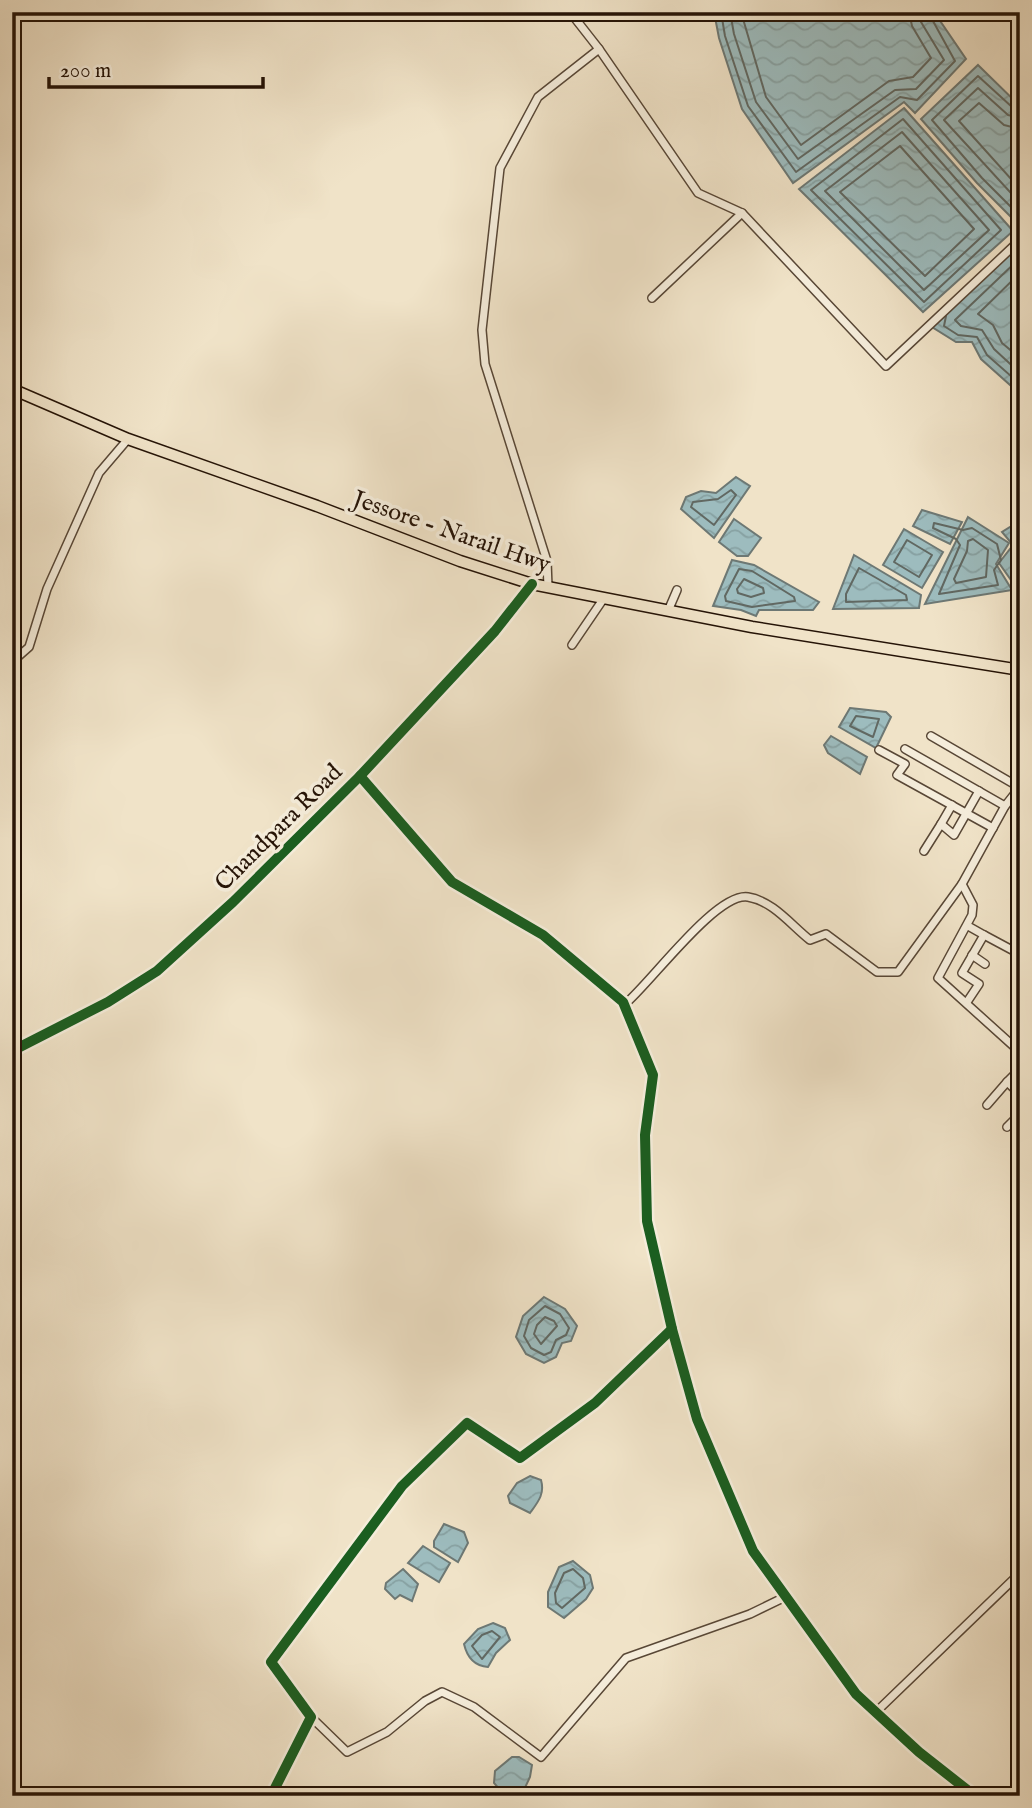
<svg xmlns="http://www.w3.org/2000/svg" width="1032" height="1808" font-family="'IM FELL English',serif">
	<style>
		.water { fill: url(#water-waves); stroke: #6d7874; stroke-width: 2 }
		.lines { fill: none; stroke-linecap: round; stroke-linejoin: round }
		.shore { stroke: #616862; stroke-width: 2 }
		.minor-casing { stroke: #584736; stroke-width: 10 }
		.trunk-casing { stroke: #251306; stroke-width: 13 }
		.minor { stroke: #f5eddb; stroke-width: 7 }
		.trunk { stroke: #f0e3c8; stroke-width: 10 }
		.cycleway-casing { stroke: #f5eddb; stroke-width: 15 }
		.cycleway { stroke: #1b5e20; stroke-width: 10 }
		.labels { text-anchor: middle; stroke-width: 7; stroke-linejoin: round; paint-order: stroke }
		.street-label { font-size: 24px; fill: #251306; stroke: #f5eddb }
	</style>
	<defs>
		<pattern id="water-waves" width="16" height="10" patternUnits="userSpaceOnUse" patternTransform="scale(1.75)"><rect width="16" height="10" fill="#9dbcbe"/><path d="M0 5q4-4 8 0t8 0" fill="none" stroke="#87a1a2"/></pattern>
	</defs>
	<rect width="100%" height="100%" fill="#f0e3c8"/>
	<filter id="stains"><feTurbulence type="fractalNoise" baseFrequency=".00286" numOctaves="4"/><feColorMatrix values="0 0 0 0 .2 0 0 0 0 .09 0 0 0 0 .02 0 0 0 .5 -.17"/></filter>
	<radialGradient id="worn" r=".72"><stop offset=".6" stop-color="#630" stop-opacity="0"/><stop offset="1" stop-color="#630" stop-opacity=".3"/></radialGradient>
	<g class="water">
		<path d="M714,12H934L966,59L915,113L904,102L793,183L742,109L719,38Z"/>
		<path d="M978,65L1020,106V226L977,183L921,119Z"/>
		<path d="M904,108L1013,231L923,312L799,189Z"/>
		<path d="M1020,237V394L981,359L972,342H956L932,327Z"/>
		<path d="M736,477L750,486L714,538L681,509L686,497L701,491L716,493Z"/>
		<path d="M922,510L962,522L950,544L913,526Z"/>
		<path d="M968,517L1009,543L996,564L1012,590L925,604Z"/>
		<path d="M734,519L761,538L748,556H737L719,542Z"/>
		<path d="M1010,527L1020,535L1018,590L999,563L1013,545L1002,532Z"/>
		<path d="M904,529L943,552L922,588L883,565Z"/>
		<path d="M854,555L921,595L919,608L833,609Z"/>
		<path d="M732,560L754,565L819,602L813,610H759L756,616L741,610L713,606Z"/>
		<path d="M850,708L886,712L891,717L876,748L839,727Z"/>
		<path d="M831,736L867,757L860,774L828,753L824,745Z"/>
		<path d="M544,1297L565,1309L577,1326L571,1341L562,1343L556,1357L544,1363L526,1354L516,1337L523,1316Z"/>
		<path d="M530,1476L541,1480C545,1494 538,1502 530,1513L510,1503L508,1496L517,1483Z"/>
		<path d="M444,1524L464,1532L468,1543L458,1562L434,1547V1541Z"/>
		<path d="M423,1546L450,1563L439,1582L408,1563Z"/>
		<path d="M573,1561L590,1575L593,1588L586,1599L564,1618L548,1607V1592L559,1567Z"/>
		<path d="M403,1569L418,1584L412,1601L400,1595L395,1599L385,1589L386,1583Z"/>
		<path d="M493,1623L505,1628L510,1640L496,1653L488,1667C475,1666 467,1657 464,1644L478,1629Z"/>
		<path d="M512,1757H519L532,1765L530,1777L522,1794L500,1790L494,1783L495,1771Z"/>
	</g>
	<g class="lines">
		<g class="shore">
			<path d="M721,12L725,36L748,106L796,172L900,97L917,100L955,61L928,12"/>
			<path d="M730,12L734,34L756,102L798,159L895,90L916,89L944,60L921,22L919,12"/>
			<path d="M741,12L766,97L801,145L889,81L913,77L931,58L912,26L909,12"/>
			<path d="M1020,109L1012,107L978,76L932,120L982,178L1020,216"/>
			<path d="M1020,118L1008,115L978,88L944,120L1020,203"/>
			<path d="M903,119L1001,230L924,302L811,190Z"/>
			<path d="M1020,129L1004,125L979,103L959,121L1020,189"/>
			<path d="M902,132L989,230L924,290L825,191Z"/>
			<path d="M900,146L974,229L925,276L840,192Z"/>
			<path d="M1020,258L955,320L961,326L982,330L994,349L1020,373"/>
			<path d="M1020,273L978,314L993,325L1002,343L1020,358"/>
			<path d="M946,316L944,326L958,335L977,337L987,355L1020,384"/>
			<path d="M731,490L736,495L714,525L691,507L693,502L718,499Z"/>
			<path d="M934,523L963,530L972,528L997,544L1001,560L994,570L998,585L939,594L960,545L956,539L933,528Z"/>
			<path d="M973,539L988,550L986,577L956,583L954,579L967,551L968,541Z"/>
			<path d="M907,540L932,555L919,577L894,562Z"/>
			<path d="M859,568L906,595L907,600L846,602V594Z"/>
			<path d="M739,569L752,571L794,597L795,601L752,607L726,601L725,596Z"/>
			<path d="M744,579L763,588L764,593L751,597L738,593L737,589Z"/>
			<path d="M856,716L879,719L873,737L850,726Z"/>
			<path d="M545,1306L560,1314L569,1328L566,1335L556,1340L551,1352L544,1355L531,1348L524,1336L529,1320Z"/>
			<path d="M545,1317L554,1321L557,1326L541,1344L534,1334L537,1325Z"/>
			<path d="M573,1569L583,1578L585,1588L562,1608L556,1603L555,1593L564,1573Z"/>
			<path d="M492,1631L500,1637L482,1659L472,1646L482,1635Z"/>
		</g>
		<defs>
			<g id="minor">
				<path d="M599,49L698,193L742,213L886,366L1020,240"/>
				<path d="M652,298L742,213"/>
				<path d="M548,587L547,561L485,364L482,330L500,168L538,97L599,49L570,12"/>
				<path d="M668,611L677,590"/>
				<path d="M572,645L604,598"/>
				<path d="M12,662L29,647L47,589L99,473L128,439"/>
				<path d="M931,736L1019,787"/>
				<path d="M905,749L1005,806"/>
				<path d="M879,750L905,764L897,775L993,828"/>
				<path d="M360,776L452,882L543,935L623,1002L653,1075L645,1135L647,1221L672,1329L697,1419L753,1551L856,1694L919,1752L975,1796"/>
				<path d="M1020,787L1005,806L962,884L973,905L972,915L938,978L1020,1052"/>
				<path d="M941,824L952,805"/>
				<path d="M924,851L941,824L954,835L979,791"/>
				<path d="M984,935L1012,950L1020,943"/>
				<path d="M972,955L985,964"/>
				<path d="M967,1002L979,984L962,973L984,935L968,926"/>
				<path d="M624,1005C650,984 716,892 748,897C773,901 791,925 810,940L826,934L877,972H898L962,884"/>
				<path d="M12,1051L108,1002L157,971L233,902L360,776L495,631L532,584"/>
				<path d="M1020,1069L1007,1082L1020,1094"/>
				<path d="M987,1105L1007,1082"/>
				<path d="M1007,1127L1020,1114"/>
				<path d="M876,1712L1020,1573"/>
				<path d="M311,1717L347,1752L387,1732L425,1701L442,1692L474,1707L541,1757L626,1658L750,1614L785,1597"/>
				<path d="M271,1796L311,1717L271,1662L402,1486L467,1423L520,1458L595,1403L672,1329"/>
			</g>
			<path id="trunk" d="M12,389L128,439L317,506L460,561L532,584L752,627L1020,670"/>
		</defs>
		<use href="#minor" class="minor-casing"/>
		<use href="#trunk" class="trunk-casing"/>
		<use href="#minor" class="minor"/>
		<use href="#trunk" class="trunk"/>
		<defs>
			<g id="cycleway">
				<path d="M360,776L452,882L543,935L623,1002L653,1075L645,1135L647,1221L672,1329L697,1419L753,1551L856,1694L919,1752L975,1796"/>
				<path d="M12,1051L108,1002L157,971L233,902L360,776L495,631L532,584"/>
				<path d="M271,1796L311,1717L271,1662L402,1486L467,1423L520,1458L595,1403L672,1329"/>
			</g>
		</defs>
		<use href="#cycleway" class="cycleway-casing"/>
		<use href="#cycleway" class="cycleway"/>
	</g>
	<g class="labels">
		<g class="street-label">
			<text transform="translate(452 531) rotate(19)" y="8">Jessore - Narail Hwy</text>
			<text transform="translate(278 827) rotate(-45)" y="8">Chandpara Road</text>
		</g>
	</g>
	<rect width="1032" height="1808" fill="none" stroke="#f0e3c8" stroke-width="42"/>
	<rect x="14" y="14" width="1004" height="1780" fill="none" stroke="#251306" stroke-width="3.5"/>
	<rect x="21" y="21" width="990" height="1766" fill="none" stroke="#251306" stroke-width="2"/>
	<path d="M49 77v10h214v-10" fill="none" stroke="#251306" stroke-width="3.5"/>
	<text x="60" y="77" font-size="21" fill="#251306" stroke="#f5eddb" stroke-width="5" paint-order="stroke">200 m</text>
	<rect width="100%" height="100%" filter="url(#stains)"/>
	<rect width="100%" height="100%" fill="url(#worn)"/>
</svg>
